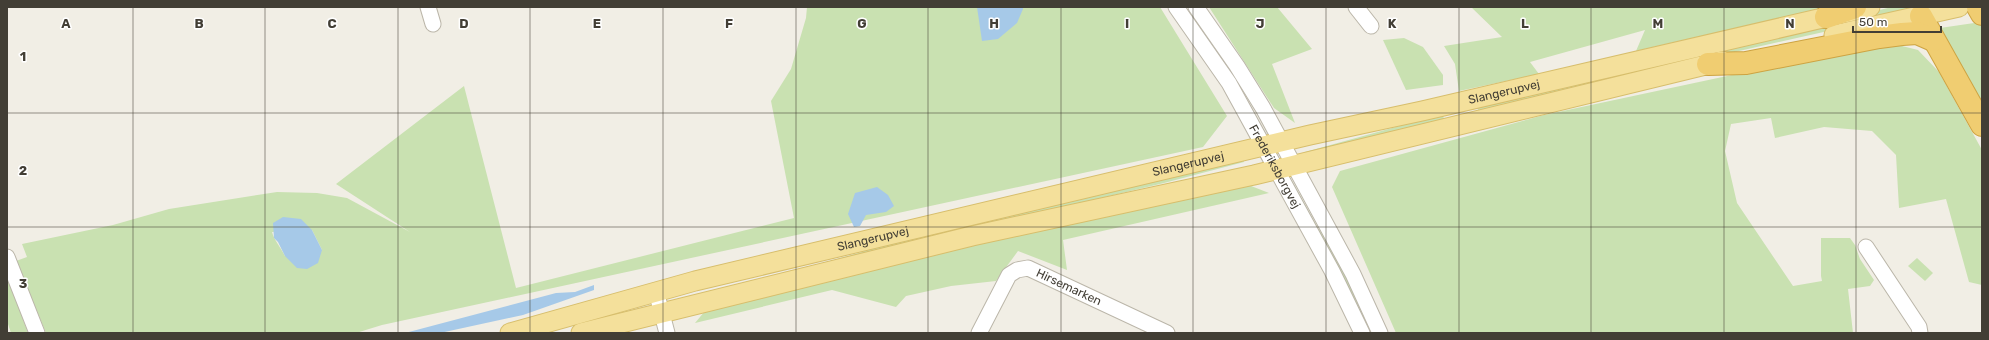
<svg xmlns="http://www.w3.org/2000/svg" width="1989" height="340" font-family="Rubik,sans-serif">
	<style>
		.green { fill: #c9e1b1; fill-rule: evenodd }
		.water { fill: #a6c9e8 }
		.lines { fill: none; stroke-linecap: round; stroke-linejoin: round }
		.minor-casing { stroke: #bbb6a9; stroke-width: 17 }
		.major-casing { stroke: #d7be6c; stroke-width: 21 }
		.highway-casing { stroke: #cda342; stroke-width: 24 }
		.minor { stroke: #fff; stroke-width: 15 }
		.major { stroke: #f4e09b; stroke-width: 19 }
		.highway { stroke: #f0cd71; stroke-width: 22 }
		.grid { fill: none; stroke: #423e35; stroke-width: 1; stroke-opacity: 0.55 }
		.labels { text-anchor: middle; stroke-width: 3; stroke-linejoin: round; paint-order: stroke }
		.street-label { font-size: 12px; fill: #423e35; stroke: #fff }
		.grid-label { font-size: 13px; text-anchor: middle; font-weight: bold; fill: #423e35; stroke: #fff; stroke-width: 3; stroke-linejoin: round; paint-order: stroke }
	</style>
	<rect width="100%" height="100%" fill="#f1eee5"/>
	<g class="green">
		<path d="M807,7H1160L1227,116L1203,147L382,325L356,333H46L16,261L27,257L22,244L113,225L169,209L277,192L317,193L347,198L410,232L336,184L464,86L516,288L794,218L771,101L791,69L806,18ZM312,230L322,250L285,256C281,248 274,240 272,232Z"/>
		<path d="M1209,7H1277L1312,49L1272,64L1295,123L1274,108Z"/>
		<path d="M1471,7H1828L1636,51L1645,30L1530,62L1539,74L1459,91L1455,64L1444,46L1502,37Z"/>
		<path d="M1892,7H1909L1908,13L1478,110L1477,105Z"/>
		<path d="M1981,22L1982,24V115L1940,28Z"/>
		<path d="M1404,38L1423,47L1443,75V85L1406,90L1383,40Z"/>
		<path d="M1886,42L1918,50L1939,72L1982,150V285L1969,282L1946,199L1899,208L1896,155L1872,131L1824,127L1775,138L1771,118L1731,124L1725,151L1737,203L1793,286L1822,281L1821,276V238H1850L1855,245L1860,259L1874,280L1870,286L1848,289L1853,333H1396L1332,187L1340,171L1544,115Z"/>
		<path d="M1443,114L1444,120L1304,153L1305,152Z"/>
		<path d="M1243,159L1244,162L1164,183L783,274L862,252L872,247Z"/>
		<path d="M1290,181H1292L1318,228L1338,259L1376,333H1366Z"/>
		<path d="M1246,184L1269,193L1063,240L1067,270L1018,251L996,281L951,286L906,296L896,307L832,290L695,323L705,311L928,254Z"/>
		<path d="M1917,258L1933,273L1925,281L1908,266Z"/>
		<path d="M9,281L28,333H11L7,321V282Z"/>
	</g>
	<g class="water">
		<path d="M977,7H1023V9L1017,23L998,39L982,41Z"/>
		<path d="M877,187L888,195L894,206L886,212L866,215L860,226L854,227L848,214L855,193Z"/>
		<path d="M283,217L301,219L312,230L322,250L318,263L307,269L297,268L285,256L278,242L274,238L273,223Z"/>
		<path d="M594,285V290L523,315L440,333H405L556,293L575,292Z"/>
	</g>
	<g class="lines">
		<defs>
			<g id="minor">
				<path d="M428,7L433,24"/>
				<path id="s1" d="M1176,7L1229,83L1332,271L1362,333"/>
				<path d="M1196,7L1237,66L1263,108L1353,274L1380,333"/>
				<path d="M1356,7L1371,26"/>
				<path d="M1866,247L1919,327L1920,333"/>
				<path d="M7,257L37,333"/>
				<path d="M656,291L667,333"/>
				<path id="s2" d="M979,333L1009,275L1017,270L1028,268L1167,333"/>
			</g>
			<g id="major">
				<path d="M1834,35L1959,7"/>
				<path id="s3" d="M510,333L695,281L1310,135L1422,111L1870,7"/>
				<path d="M581,333L972,236L1254,175L1722,61"/>
			</g>
			<g id="highway">
				<path d="M1978,7L1982,14"/>
				<path d="M1921,16L1982,125"/>
				<path d="M1826,17L1855,7"/>
				<path d="M1708,64L1746,63L1879,37L1902,34L1917,33L1933,40"/>
			</g>
		</defs>
		<use href="#minor" class="minor-casing"/>
		<use href="#major" class="major-casing"/>
		<use href="#highway" class="highway-casing"/>
		<use href="#minor" class="minor"/>
		<use href="#major" class="major"/>
		<use href="#highway" class="highway"/>
	</g>
	<path class="grid" d="M133,7V333M265,7V333M398,7V333M530,7V333M663,7V333M796,7V333M928,7V333M1061,7V333M1193,7V333M1326,7V333M1459,7V333M1591,7V333M1724,7V333M1856,7V333M7,113H1982M7,227H1982"/>
	<g class="labels">
		<g class="street-label">
			<text dy="4" stroke="none"><textPath href="#s3" startOffset="1023">Slangerupvej</textPath></text>
			<text dy="4" stroke="none"><textPath href="#s3" startOffset="699">Slangerupvej</textPath></text>
			<text dy="4" stroke="none"><textPath href="#s1" startOffset="188">Frederiksborgvej</textPath></text>
			<text dy="4" stroke="none"><textPath href="#s3" startOffset="375">Slangerupvej</textPath></text>
			<text dy="4" stroke="none"><textPath href="#s2" startOffset="131">Hirsemarken</textPath></text>
		</g>
	</g>
	<g class="grid-label">
		<text x="66" y="28">A</text>
		<text x="199" y="28">B</text>
		<text x="332" y="28">C</text>
		<text x="464" y="28">D</text>
		<text x="597" y="28">E</text>
		<text x="729" y="28">F</text>
		<text x="862" y="28">G</text>
		<text x="994" y="28">H</text>
		<text x="1127" y="28">I</text>
		<text x="1260" y="28">J</text>
		<text x="1392" y="28">K</text>
		<text x="1525" y="28">L</text>
		<text x="1658" y="28">M</text>
		<text x="1790" y="28">N</text>
		<text x="23" y="61">1</text>
		<text x="23" y="175">2</text>
		<text x="23" y="288">3</text>
	</g>
	<rect width="1989" height="340" fill="none" stroke="#423e35" stroke-width="16"/>
	<path d="M1853 26v6h88v-6" fill="none" stroke="#423e35" stroke-width="2"/>
	<text x="1859" y="26" font-size="12" fill="#423e35" stroke="#ffffff" stroke-width="3" paint-order="stroke">50 m</text>
</svg>
